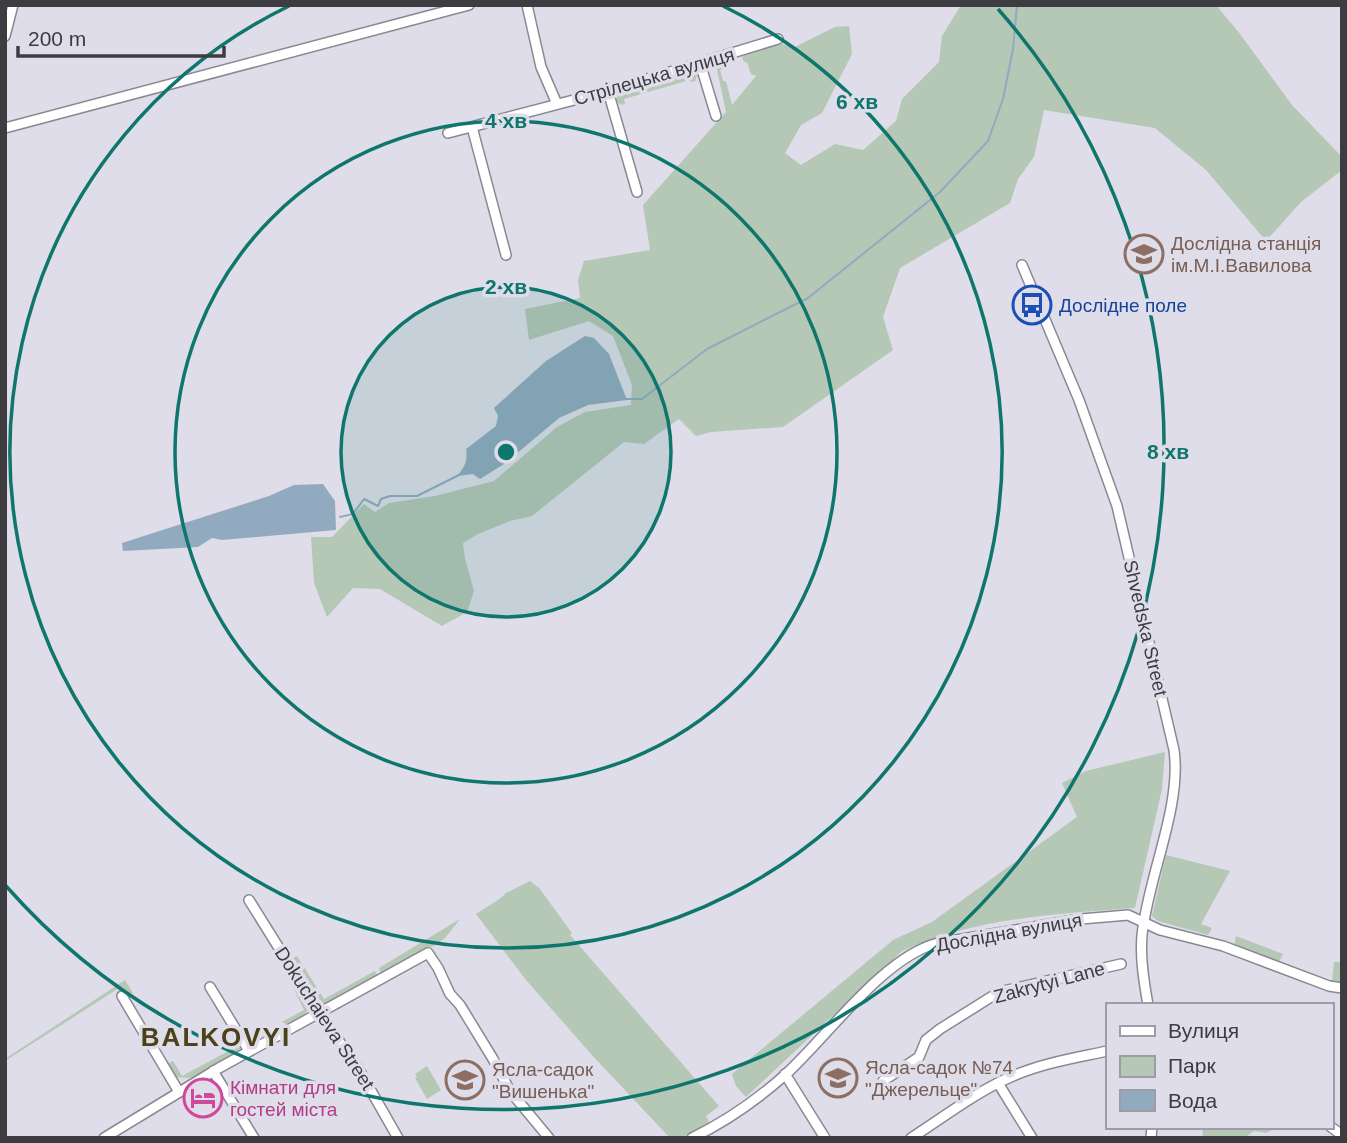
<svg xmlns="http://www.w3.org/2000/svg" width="1347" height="1143" font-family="Arial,sans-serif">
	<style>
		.green { fill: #b5c7b5 }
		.water { fill: #92aabf }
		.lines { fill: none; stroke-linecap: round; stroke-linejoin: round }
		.stream { stroke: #92aabf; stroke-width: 2 }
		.minor-casing { stroke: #898893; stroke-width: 12 }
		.minor { stroke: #fff; stroke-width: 9 }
		.ring { fill: none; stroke: #0f766e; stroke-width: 3.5 }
		.labels { text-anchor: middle; stroke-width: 7; stroke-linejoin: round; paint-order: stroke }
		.street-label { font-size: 19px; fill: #3d3c41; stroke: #dedde9 }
		.education-label { font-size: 19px; fill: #785e54; stroke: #dedde9; text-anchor: start }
		.transit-label { font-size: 19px; fill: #164399; stroke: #dedde9; text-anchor: start }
		.hotel-label { font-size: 19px; fill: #b23c85; stroke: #dedde9; text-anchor: start }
		.district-label { font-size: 26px; font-weight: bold; letter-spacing: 2px; fill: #4b4219; stroke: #dedde9 }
		.centre { fill: #0f766e; stroke: #dedde9; stroke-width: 3.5 }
		.ring-label { font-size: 21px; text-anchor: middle; font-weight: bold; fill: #0f766e; stroke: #dedde9; stroke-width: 7; stroke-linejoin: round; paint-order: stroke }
	</style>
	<rect width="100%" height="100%" fill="#dedde9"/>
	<g class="green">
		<path d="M961,5H1216L1240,34L1292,105L1342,157V170L1301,202L1266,241L1206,170L1155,128L1044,110L1034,157L1018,179L1010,203L900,268L883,317L893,350L783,427L711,432L696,436L679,419L644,444L624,442L532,516L510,521L478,534L463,543L465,559L474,591L467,612L442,626L380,589L353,588L327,617L314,583L311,537H332L364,504L375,512L389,503L435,496L494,481L557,427L585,412L631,405L632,385L613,336L589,321L529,340L525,309L580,298L578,280L584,261L650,250L643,205L726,112L716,65L721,62L725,64L726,67L720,70L723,81H726L732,105L756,76L751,74L747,62H744L742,57L746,53C759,52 767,47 778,39L779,43L793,48L835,27L849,26L852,54L822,113L801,125L785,153L801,165L835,144L863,150L896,121L902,99L939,62L942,36Z"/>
		<path d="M692,72L697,75L695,81L691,82L690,80L624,99L625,104L621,105L616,101L618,95Z"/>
		<path d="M1165,752L1162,789L1135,908C1056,914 975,918 902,951L746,1097L736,1086L732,1074L893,940L932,922L1077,817L1062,783L1086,771Z"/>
		<path d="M1166,855L1230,871L1201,924L1212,928L1208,935L1158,921L1152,916Z"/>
		<path d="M530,881L539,888L572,933L570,935L719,1106L706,1116L710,1124L680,1138H670L591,1054L526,980L476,914L501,898L506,893Z"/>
		<path d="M460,919L445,938L435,945L381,973L379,968Z"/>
		<path d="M1236,936L1283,954L1279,962L1234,945Z"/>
		<path d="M297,956L324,999L375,971L377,975L325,1005H321L290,960Z"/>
		<path d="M1334,962H1342V984L1332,983Z"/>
		<path d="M125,980L133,993L125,996L119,988L5,1061V1059Z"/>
		<path d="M297,985L309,1009L303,1016L286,1024L282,1022L304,1010L293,987Z"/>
		<path d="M238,1046L242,1051L193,1078L175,1077L167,1064L173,1061L182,1076Z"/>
		<path d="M427,1066L441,1090L427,1099L415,1078L417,1077L415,1074Z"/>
		<path d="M1202,1127H1278L1266,1133L1254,1131L1244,1138H1203Z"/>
	</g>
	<g class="water">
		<path d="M585,336L594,338L609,354L627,400L588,405L559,418L504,464L480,479L473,474L457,476C465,467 468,460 466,449L496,426L498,416L494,408L546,361Z"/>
		<path d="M323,484L335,501L336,530L222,540L212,538L198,547L123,551L122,543L269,496L294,485Z"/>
	</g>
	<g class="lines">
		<g class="stream">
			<path d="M625,399H642L707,349L808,298L940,192L988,141L1003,99L1013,49L1017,5"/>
			<path d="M340,517L353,514L364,499L378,506L381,499L390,496H417L459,475"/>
		</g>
		<defs>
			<g id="minor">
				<path d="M527,5L541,67L557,104"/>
				<path d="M5,36L13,5"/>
				<path d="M700,63L716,116"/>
				<path d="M608,91L637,192"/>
				<path d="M472,127L506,255"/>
				<path d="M5,128L469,5"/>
				<path d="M448,133L608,91L778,39"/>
				<path d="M1022,265L1079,400L1117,506L1174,750C1182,806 1148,877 1142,935C1140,958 1144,982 1148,1005"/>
				<path d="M249,900L320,1014L358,1068L398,1138"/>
				<path d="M210,987L249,1051"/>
				<path d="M122,996L179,1092"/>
				<path d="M213,1071L254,1138"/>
				<path d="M785,1074L825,1138"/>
				<path d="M883,1081L919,1057L926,1040L940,1029L999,992L1121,964"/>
				<path d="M998,1083L1032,1138"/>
				<path d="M1331,1127L1342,1135"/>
				<path d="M104,1138L219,1068L428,953L438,968L450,994L460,1005L493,1059L510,1091L549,1138"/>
				<path d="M692,1138C725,1122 758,1099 785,1075C826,1038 884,956 938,943L1081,919L1128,915L1160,930L1223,946L1329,986L1342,988"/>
				<path d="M911,1138C944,1117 977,1091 1013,1076C1043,1063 1075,1058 1107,1051"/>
				<path d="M1151,1138L1152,1127"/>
			</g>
		</defs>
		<use href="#minor" class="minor-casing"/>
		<use href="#minor" class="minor"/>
	</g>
	<circle cx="506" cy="452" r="165" fill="#0f766e" fill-opacity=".12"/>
	<g class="ring">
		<circle cx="506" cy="452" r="165"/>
		<circle cx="506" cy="452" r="331"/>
		<path d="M723 6A496 496 0 1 1 289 6"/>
		<path d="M998 9A662 662 0 1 1 6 886"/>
	</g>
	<defs>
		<symbol id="university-ring" viewBox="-11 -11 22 22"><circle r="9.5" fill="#dedde9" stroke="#8d6e63" stroke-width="1.5"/><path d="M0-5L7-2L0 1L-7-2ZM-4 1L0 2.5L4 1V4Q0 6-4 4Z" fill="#8d6e63"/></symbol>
		<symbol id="bus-ring" viewBox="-11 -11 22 22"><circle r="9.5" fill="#dedde9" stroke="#1a4fb4" stroke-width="1.5"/><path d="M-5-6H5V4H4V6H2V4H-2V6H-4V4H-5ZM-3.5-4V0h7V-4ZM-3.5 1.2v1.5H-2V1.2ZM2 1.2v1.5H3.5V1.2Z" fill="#1a4fb4"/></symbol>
		<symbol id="school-ring" viewBox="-11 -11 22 22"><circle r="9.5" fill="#dedde9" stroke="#8d6e63" stroke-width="1.5"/><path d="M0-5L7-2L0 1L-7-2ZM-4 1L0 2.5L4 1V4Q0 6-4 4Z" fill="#8d6e63"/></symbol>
		<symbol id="hotel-ring" viewBox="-11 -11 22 22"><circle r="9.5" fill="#dedde9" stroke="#d1479c" stroke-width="1.5"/><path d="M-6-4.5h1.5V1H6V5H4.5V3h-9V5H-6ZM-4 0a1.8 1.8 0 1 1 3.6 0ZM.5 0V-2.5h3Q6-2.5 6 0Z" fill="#d1479c"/></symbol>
	</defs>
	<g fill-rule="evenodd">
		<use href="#university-ring" x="1122" y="232" width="44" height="44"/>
		<use href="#bus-ring" x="1010" y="283" width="44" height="44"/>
		<use href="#school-ring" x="816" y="1056" width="44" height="44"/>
		<use href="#school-ring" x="443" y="1058" width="44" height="44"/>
		<use href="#hotel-ring" x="181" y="1076" width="44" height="44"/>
	</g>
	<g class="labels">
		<g class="street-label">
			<text transform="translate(654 76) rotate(-16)" y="7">Стрілецька вулиця</text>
			<text transform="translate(1146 628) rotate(77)" y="7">Shvedska Street</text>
			<text transform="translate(1009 932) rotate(-10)" y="7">Дослідна вулиця</text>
			<text transform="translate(1049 982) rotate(-15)" y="7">Zakrytyi Lane</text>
			<text transform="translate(325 1018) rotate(57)" y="7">Dokuchaieva Street</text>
		</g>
		<g class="education-label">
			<text x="1171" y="250">Дослідна станція<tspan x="1171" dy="22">ім.М.І.Вавилова</tspan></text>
			<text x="865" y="1074">Ясла-садок №74<tspan x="865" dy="22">"Джерельце"</tspan></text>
			<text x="492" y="1076">Ясла-садок<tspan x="492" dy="22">"Вишенька"</tspan></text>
		</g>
		<g class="transit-label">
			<text x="1059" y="312">Дослідне поле</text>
		</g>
		<g class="hotel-label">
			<text x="230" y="1094">Кімнати для<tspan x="230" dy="22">гостей міста</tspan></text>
		</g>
		<g class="district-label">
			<text x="216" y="1046">BALKOVYI</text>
		</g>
	</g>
	<circle cx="506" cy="452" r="10" class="centre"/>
	<g class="ring-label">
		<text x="857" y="109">6 хв</text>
		<text x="506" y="128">4 хв</text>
		<text x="506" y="294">2 хв</text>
		<text x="1168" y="459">8 хв</text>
	</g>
	<rect width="1347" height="1143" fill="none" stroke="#3d3c41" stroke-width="14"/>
	<rect x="1106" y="1003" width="228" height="126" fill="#dedde9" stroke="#9e9da6" stroke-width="2"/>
	<rect x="1120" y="1026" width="35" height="10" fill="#ffffff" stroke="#9e9da6" stroke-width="2"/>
	<text x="1168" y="1038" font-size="21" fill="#3d3c41">Вулиця</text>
	<rect x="1120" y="1056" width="35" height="21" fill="#b5c7b5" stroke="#9e9da6" stroke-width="2"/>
	<text x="1168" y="1073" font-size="21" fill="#3d3c41">Парк</text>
	<rect x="1120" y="1090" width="35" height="21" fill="#92aabf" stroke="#9e9da6" stroke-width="2"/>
	<text x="1168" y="1108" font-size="21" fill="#3d3c41">Вода</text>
	<path d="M18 46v10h206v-10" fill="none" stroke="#3d3c41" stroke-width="3.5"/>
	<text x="28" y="46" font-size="21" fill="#3d3c41" stroke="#dedde9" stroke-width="5" paint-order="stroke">200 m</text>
</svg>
